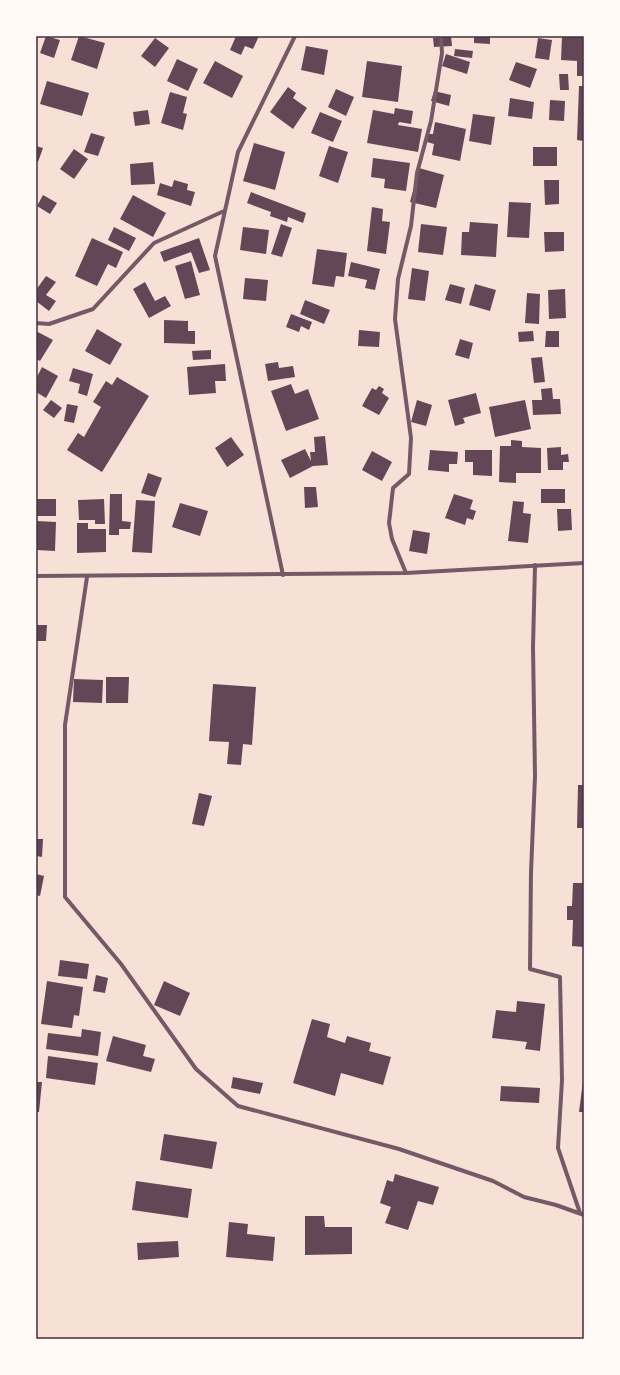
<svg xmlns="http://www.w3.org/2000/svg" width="620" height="1375" font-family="Rubik,sans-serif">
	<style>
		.building { fill: #644757 }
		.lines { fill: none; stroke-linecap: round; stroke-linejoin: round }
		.minor { stroke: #755966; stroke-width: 4 }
		.neatline { fill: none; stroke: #4a2c40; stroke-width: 1.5 }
	</style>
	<rect width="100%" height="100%" fill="#f7e1d7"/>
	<g class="building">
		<path d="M46,36L60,40L54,58L40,53Z"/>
		<path d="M79,36L105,43L97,69L71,60Z"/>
		<path d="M236,36H259L253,49L245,46L241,55L230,50Z"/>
		<path d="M451,36L452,46L434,47L433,38Z"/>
		<path d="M474,36H490V44L474,43Z"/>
		<path d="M562,36H584V76H577V61L561,60Z"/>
		<path d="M155,38L169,48L155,67L141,56Z"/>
		<path d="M538,38L552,40L549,60L535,58Z"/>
		<path d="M306,46L328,50L324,75L301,70Z"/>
		<path d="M455,49L473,51L472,58L454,56Z"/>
		<path d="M446,54L470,62L467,74L442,66Z"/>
		<path d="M177,59L198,69L188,91L167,81Z"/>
		<path d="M215,61L243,76L232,98L203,83Z"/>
		<path d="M367,61L402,66L398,102L362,97Z"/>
		<path d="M516,62L537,69L530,88L509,80Z"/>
		<path d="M559,74H568L569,90H560Z"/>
		<path d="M47,81L89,93L82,116L40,104Z"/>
		<path d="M579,86H584V141L577,140Z"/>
		<path d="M288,87L296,93L293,98L307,108L293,129L270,112Z"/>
		<path d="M336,89L354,97L346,116L328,107Z"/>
		<path d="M434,91L451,95L449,106L431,101Z"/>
		<path d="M170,92L187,97L183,113L187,114L183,130L161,123Z"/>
		<path d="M510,98L534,102L532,119L508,116Z"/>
		<path d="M550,100L565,101L564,121L549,120Z"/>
		<path d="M395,108L413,111L411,124L399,122L398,125L422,129L418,152L367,143L373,110L394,114Z"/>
		<path d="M148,110L150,124L135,126L133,112Z"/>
		<path d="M320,112L342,121L333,142L311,133Z"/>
		<path d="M473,114L495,117L491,145L469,141Z"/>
		<path d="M435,122L466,129L460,161L432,155L434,144L427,142L428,134H433Z"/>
		<path d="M91,133L105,137L98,156L84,152Z"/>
		<path d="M254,143L285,152L275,190L243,181Z"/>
		<path d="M36,146L43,148L38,162L36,161Z"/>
		<path d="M329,146L348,152L338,183L319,176Z"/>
		<rect x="533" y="147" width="24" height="19"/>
		<path d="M74,149L88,159L74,179L60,169Z"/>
		<path d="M373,158L410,163L406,191L384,188L385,179L371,177Z"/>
		<path d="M153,162L155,184L131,185L130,164Z"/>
		<path d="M419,168L444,175L436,208L410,202Z"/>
		<path d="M174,180L188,184L187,190L195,192L191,206L157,195L160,183L172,187Z"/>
		<path d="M544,180H559V204L545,205Z"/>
		<path d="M251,192L306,213L303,223L288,217L287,222L270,216L271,212L247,203Z"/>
		<path d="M43,195L57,203L50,214L37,206Z"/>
		<path d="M133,195L166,213L153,237L120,219Z"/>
		<path d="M509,202L531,203L529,238L507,237Z"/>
		<path d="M372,207L383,209L382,221L390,222L386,254L367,251Z"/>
		<path d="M470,222L498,224L496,257L461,255L462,232H469Z"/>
		<path d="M281,224L292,228L282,257L271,254Z"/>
		<path d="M421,224L447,227L443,255L418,252Z"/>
		<path d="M114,227L136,238L129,251L108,240Z"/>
		<path d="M243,227L269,230L266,254L240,250Z"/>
		<path d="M544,232H564V251L545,252Z"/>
		<path d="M92,238L123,252L116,268L108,264L97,286L75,276Z"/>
		<path d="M199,238L210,270L199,273L191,252L164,262L160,252Z"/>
		<path d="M317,249L347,253L344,277L336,276L334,287L312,284Z"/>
		<path d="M191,261L200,295L185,299L175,266Z"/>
		<path d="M351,262L380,269L375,290L365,288L367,280L348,276Z"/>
		<path d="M412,268L429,271L425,301L408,299Z"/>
		<path d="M46,276L56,282L46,295L56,301L49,311L36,301V290Z"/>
		<path d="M245,278L268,280L266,301L243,299Z"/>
		<path d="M145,282L155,301L165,296L171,306L149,318L133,289Z"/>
		<path d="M450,284L465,288L461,304L445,300Z"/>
		<path d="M475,284L496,290L490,311L469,305Z"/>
		<path d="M565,289L566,318L549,319L548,290Z"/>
		<path d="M527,293L540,294L539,324L525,323Z"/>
		<path d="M305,300L330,310L324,324L300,314Z"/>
		<path d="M291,314L312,322L309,330L301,326L299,332L286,327Z"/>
		<path d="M164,320L188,321V331H195V344L164,343Z"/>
		<path d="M97,329L122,344L110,365L85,351Z"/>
		<path d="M359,330L380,332L379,347L358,346Z"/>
		<path d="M36,331L53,340L40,361L36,359Z"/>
		<path d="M533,331L534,341L519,342L518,332Z"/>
		<path d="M546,331H559V347H545Z"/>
		<path d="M460,339L473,343L469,359L455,355Z"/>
		<path d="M211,350V359L193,360L192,351Z"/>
		<path d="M542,357L545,382L534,383L531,358Z"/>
		<path d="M278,362L279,368L293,366L295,377L268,381L265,364Z"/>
		<path d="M225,364L226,381H215L216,393L189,395L187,367Z"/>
		<path d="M42,367L58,376L46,398L36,392V379Z"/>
		<path d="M73,368L93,374L87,396L78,393L80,384L69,381Z"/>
		<path d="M117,377L149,396L102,472L67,450L78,433L84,437L101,407L93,402L106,381L112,385Z"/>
		<path d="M291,384L295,394L308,389L319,419L286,431L271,391Z"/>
		<path d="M379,386L384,389L382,393L389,398L379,415L362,406L372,388L376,390Z"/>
		<path d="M552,388L553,399H560L561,414L533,415L532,400H542L541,389Z"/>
		<path d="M476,393L481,413L463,418L465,423L455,426L448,400Z"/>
		<path d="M51,400L62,408L54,418L43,410Z"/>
		<path d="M417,400L432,405L426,426L411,422Z"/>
		<path d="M525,400L531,429L495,437L489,407Z"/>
		<path d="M67,404L78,406L74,423L64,421Z"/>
		<path d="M325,436L328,465L313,466L290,478L281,460L305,449L311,461L310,452H315L314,437Z"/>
		<path d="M231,437L244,455L227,467L215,448Z"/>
		<path d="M511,440L522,441V447L541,448V473H516V483L499,482L500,446H511Z"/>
		<path d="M561,447V455L568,454L569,462H563V470H548L547,448Z"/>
		<path d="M430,450L458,452L457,464H449V472L428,470Z"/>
		<path d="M465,450H492V476L473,475V462H465Z"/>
		<path d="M372,451L392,462L382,481L362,470Z"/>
		<path d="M148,473L162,478L155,497L141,493Z"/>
		<path d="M304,487H316L318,507L305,508Z"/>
		<rect x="541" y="489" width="24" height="14"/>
		<path d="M110,494H122V521L131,522L130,529H119V535H109Z"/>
		<path d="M454,494L473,500L470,509L476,511L473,520L467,518L465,525L445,518Z"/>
		<rect x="36" y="499" width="20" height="17"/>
		<path d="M104,499L105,524H95V520H79L78,500Z"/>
		<path d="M136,500L155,501L152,553L132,552Z"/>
		<path d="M513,501L524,502L523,513L531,514L528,543L508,541Z"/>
		<path d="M180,503L208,511L200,536L172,527Z"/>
		<path d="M557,509H571L572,530L558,531Z"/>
		<path d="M37,521L56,522L55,551L36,550Z"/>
		<path d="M77,523H88V529H106V552L77,553Z"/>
		<path d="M413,530L430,533L427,554L409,551Z"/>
		<path d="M36,625H47L46,641H36Z"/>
		<path d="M106,677H129L128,703H106Z"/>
		<path d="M74,679L103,680L102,703L73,702Z"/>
		<path d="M213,684L256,687L252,745L243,744L241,765L227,764L229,742L209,741Z"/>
		<path d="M578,785H584V828H577Z"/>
		<path d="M199,793L212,796L204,826L192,824Z"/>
		<path d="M36,839H43L42,857L36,856Z"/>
		<path d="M36,874L44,876L40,896L36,895Z"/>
		<path d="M573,883H584V947L572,946L573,920H567V906H572Z"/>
		<path d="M60,960L89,964L87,979L58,976Z"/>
		<path d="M96,975L108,978L105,993L93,991Z"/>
		<path d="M47,981L83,987L79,1016L74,1015L72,1028L41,1024Z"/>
		<path d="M164,981L190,993L180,1016L154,1005Z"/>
		<path d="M517,1001L545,1004L540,1051L525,1049L527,1042L492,1038L496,1010L516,1012Z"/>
		<path d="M312,1019L330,1024L327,1037L345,1043L347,1036L371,1043L369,1051L391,1057L383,1085L341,1073L335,1096L293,1083Z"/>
		<path d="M82,1029L101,1032L98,1056L46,1049L48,1033L81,1037Z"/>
		<path d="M113,1036L146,1045L143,1056L155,1059L151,1072L106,1061Z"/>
		<path d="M48,1056L98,1063L95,1085L46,1078Z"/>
		<path d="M233,1077L263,1083L260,1094L231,1088Z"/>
		<path d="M583,1081H584V1112H579Z"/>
		<path d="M36,1082H42L39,1112H36Z"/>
		<path d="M501,1086L540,1088L539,1103L500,1101Z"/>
		<path d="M164,1134L217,1142L212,1169L160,1160Z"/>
		<path d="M395,1174L439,1187L433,1205L418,1201L408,1230L385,1223L391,1207L380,1203L387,1180L393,1182Z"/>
		<path d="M136,1181L192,1189L188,1218L132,1210Z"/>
		<path d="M305,1216H324L325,1227H352V1254L305,1255Z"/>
		<path d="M229,1222L248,1224L247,1234L275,1237L273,1261L226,1257Z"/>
		<path d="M178,1241L179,1257L138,1260L137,1243Z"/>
	</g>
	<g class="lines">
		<g class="minor">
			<path d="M36,323L49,324L93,309L154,243L224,211"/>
			<path d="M535,565L533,647L535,776L531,872L530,969L560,977L562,1080L558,1148L580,1213"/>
			<path d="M406,573L392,539L389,523L393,488L409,474L411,438L395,319L398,279L411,226L417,173L431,121L442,53L441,36"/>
			<path d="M283,575L215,256L238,152L295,36"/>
			<path d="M36,576L406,573L584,563"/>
			<path d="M87,577L65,725V897L121,964L196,1069L238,1106L399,1149L493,1181L524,1197L556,1205L584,1215"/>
		</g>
	</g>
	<rect width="620" height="1375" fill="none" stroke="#fffaf5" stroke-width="74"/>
	<rect x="37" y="37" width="546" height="1301" class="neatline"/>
</svg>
